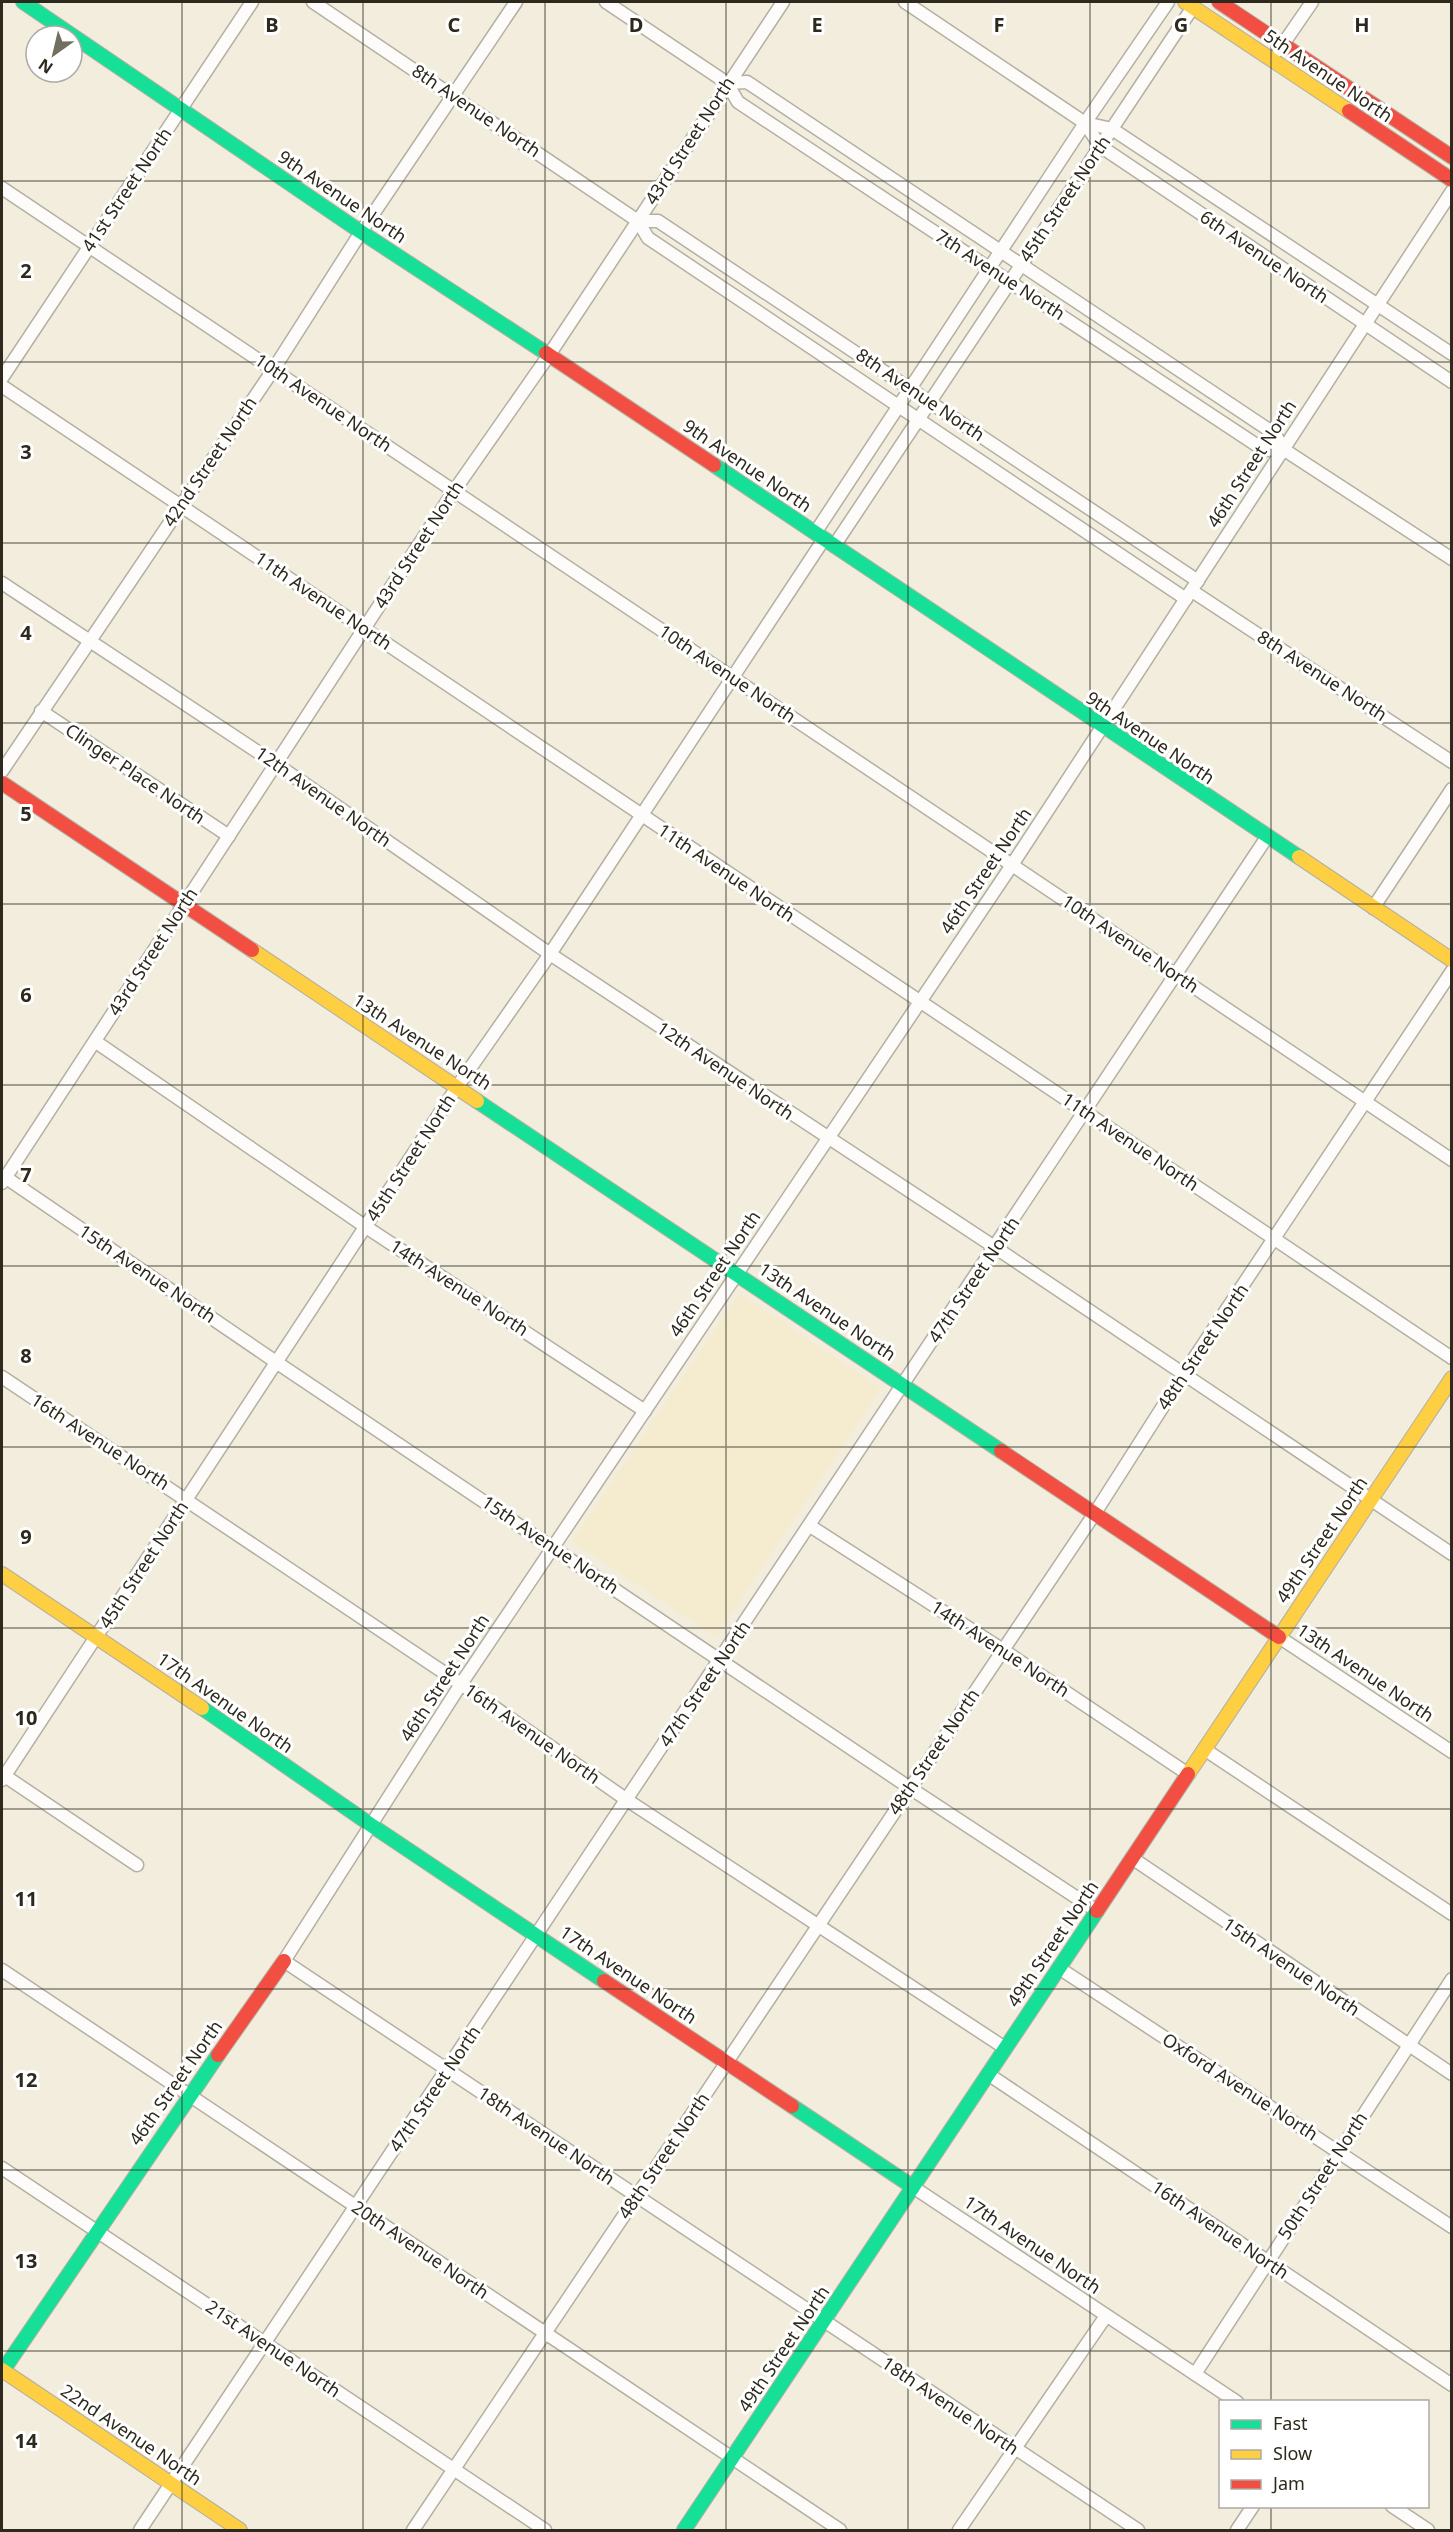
<svg xmlns="http://www.w3.org/2000/svg" width="1453" height="2532" font-family="'Noto Sans',sans-serif">
	<style>
		.built { fill: #f5eccf }
		.lines { fill: none; stroke-linecap: round; stroke-linejoin: round }
		.street-casing { stroke: #b3afa2; stroke-width: 15 }
		.fast-casing { stroke: #b3afa2; stroke-width: 16 }
		.slow-casing { stroke: #b3afa2; stroke-width: 16 }
		.jam-casing { stroke: #b3afa2; stroke-width: 16 }
		.street { stroke: #fdfcfa; stroke-width: 12 }
		.fast { stroke: #16e098; stroke-width: 14 }
		.slow { stroke: #ffcf43; stroke-width: 14 }
		.jam { stroke: #f24e42; stroke-width: 14 }
		.grid { fill: none; stroke: #2d291d; stroke-width: 1.5; stroke-opacity: 0.55 }
		.labels { text-anchor: middle; stroke-width: 6; stroke-linejoin: round; paint-order: stroke }
		.street-label { font-size: 18px; fill: #2d291d; stroke: #fff }
		.grid-label { font-size: 20px; text-anchor: middle; font-weight: bold; fill: #2d291d; stroke: #fff; stroke-width: 6; stroke-linejoin: round; paint-order: stroke }
	</style>
	<rect width="100%" height="100%" fill="#f2eddc"/>
	<path class="built" d="M740,1293L881,1388L716,1637L572,1541Z"/>
	<g class="lines">
		<defs>
			<g id="street">
				<path d="M313,2L638,221L648,238L1186,599"/>
				<path d="M606,2L727,83L738,102L1264,450L1283,449"/>
				<path d="M905,2L1085,123L1112,129L1452,354"/>
				<path d="M1279,50L1312,2"/>
				<path d="M727,83L747,82L1275,434L1283,449L1452,559"/>
				<path d="M1085,123L1100,146L1452,382"/>
				<path d="M2,188L1452,1160"/>
				<path d="M638,221H658L1198,581"/>
				<path d="M2,378L252,2"/>
				<path d="M2,386L1452,1358"/>
				<path d="M815,533L1085,123L1168,2"/>
				<path d="M834,546L1193,7L1192,2"/>
				<path d="M2,583L276,764L550,954L996,1248L1452,1554"/>
				<path d="M1192,591L1452,762"/>
				<path d="M41,711L229,836"/>
				<path d="M2,771L273,370L361,232L516,2"/>
				<path d="M1373,908L1452,789"/>
				<path d="M96,1042L366,1227L645,1411"/>
				<path d="M5,1177L276,1362L910,1788L1097,1911"/>
				<path d="M2,1183L454,491L549,355L783,2"/>
				<path d="M2,1377L461,1684L627,1800L1005,2048"/>
				<path d="M810,1526L1003,1650L1188,1774"/>
				<path d="M1279,1637L1452,1752"/>
				<path d="M1204,1749L1452,1914"/>
				<path d="M2,1774L137,1865"/>
				<path d="M2,1780L457,1087L550,954L824,539"/>
				<path d="M1132,1858L1452,2074"/>
				<path d="M1059,1968L1452,2227"/>
				<path d="M2,1970L840,2530"/>
				<path d="M988,2074L1452,2385"/>
				<path d="M2,2168L545,2530"/>
				<path d="M913,2187L1237,2402"/>
				<path d="M1195,2374L1452,1979"/>
				<path d="M1392,2506L1428,2530"/>
				<path d="M140,2530L1267,837"/>
				<path d="M413,2530L1095,1513L1183,1375L1452,971"/>
				<path d="M959,2530L1106,2316"/>
				<path d="M1138,2530L284,1961L461,1684L1012,865L1452,191"/>
				<path d="M1237,2530L1253,2506"/>
			</g>
			<g id="fast">
				<path d="M23,2L361,232L546,353"/>
				<path d="M714,465L1299,857"/>
				<path d="M477,1101L1001,1451"/>
				<path d="M202,1708L371,1825L604,1981"/>
				<path d="M792,2106L913,2187"/>
				<path d="M2,2372L218,2055"/>
				<path d="M684,2530L1097,1911"/>
			</g>
			<g id="slow">
				<path d="M1185,2L1349,111"/>
				<path d="M1299,857L1452,960"/>
				<path d="M252,950L477,1101"/>
				<path d="M2,1574L202,1708"/>
				<path d="M1188,1774L1452,1378"/>
				<path d="M2,2370L240,2530"/>
			</g>
			<g id="jam">
				<path d="M1219,2L1452,157"/>
				<path d="M1349,111L1452,180"/>
				<path d="M546,353L714,465"/>
				<path d="M2,783L252,950"/>
				<path d="M1001,1451L1279,1637"/>
				<path d="M1097,1911L1188,1774"/>
				<path d="M604,1981L792,2106"/>
				<path d="M218,2055L284,1961"/>
			</g>
		</defs>
		<use href="#street" class="street-casing"/>
		<use href="#fast" class="fast-casing"/>
		<use href="#slow" class="slow-casing"/>
		<use href="#jam" class="jam-casing"/>
		<use href="#street" class="street"/>
		<use href="#fast" class="fast"/>
		<use href="#slow" class="slow"/>
		<use href="#jam" class="jam"/>
	</g>
	<path class="grid" d="M182,2V2530M363,2V2530M545,2V2530M726,2V2530M908,2V2530M1090,2V2530M1271,2V2402M2,181H1452M2,362H1452M2,543H1452M2,723H1452M2,904H1452M2,1085H1452M2,1266H1452M2,1447H1452M2,1628H1452M2,1809H1452M2,1989H1452M2,2170H1452M2,2351H1452M1271,2506V2530"/>
	<g class="labels">
		<g class="street-label">
			<text transform="translate(1328 76) rotate(34)" y="6">5th Avenue North</text>
			<text transform="translate(476 111) rotate(34)" y="6">8th Avenue North</text>
			<text transform="translate(690 141) rotate(-57)" y="6">43rd Street North</text>
			<text transform="translate(127 190) rotate(-56)" y="6">41st Street North</text>
			<text transform="translate(342 197) rotate(34)" y="6">9th Avenue North</text>
			<text transform="translate(1065 199) rotate(-56)" y="6">45th Street North</text>
			<text transform="translate(1264 257) rotate(34)" y="6">6th Avenue North</text>
			<text transform="translate(1000 275) rotate(33)" y="6">7th Avenue North</text>
			<text transform="translate(920 395) rotate(34)" y="6">8th Avenue North</text>
			<text transform="translate(323 403) rotate(34)" y="6">10th Avenue North</text>
			<text transform="translate(210 462) rotate(-56)" y="6">42nd Street North</text>
			<text transform="translate(1252 464) rotate(-57)" y="6">46th Street North</text>
			<text transform="translate(747 466) rotate(34)" y="6">9th Avenue North</text>
			<text transform="translate(419 545) rotate(-57)" y="6">43rd Street North</text>
			<text transform="translate(323 601) rotate(34)" y="6">11th Avenue North</text>
			<text transform="translate(727 674) rotate(34)" y="6">10th Avenue North</text>
			<text transform="translate(1322 676) rotate(33)" y="6">8th Avenue North</text>
			<text transform="translate(1150 738) rotate(34)" y="6">9th Avenue North</text>
			<text transform="translate(135 774) rotate(34)" y="6">Clinger Place North</text>
			<text transform="translate(323 797) rotate(35)" y="6">12th Avenue North</text>
			<text transform="translate(986 871) rotate(-56)" y="6">46th Street North</text>
			<text transform="translate(726 873) rotate(34)" y="6">11th Avenue North</text>
			<text transform="translate(1130 944) rotate(34)" y="6">10th Avenue North</text>
			<text transform="translate(153 952) rotate(-57)" y="6">43rd Street North</text>
			<text transform="translate(422 1042) rotate(33)" y="6">13th Avenue North</text>
			<text transform="translate(725 1071) rotate(34)" y="6">12th Avenue North</text>
			<text transform="translate(1130 1142) rotate(34)" y="6">11th Avenue North</text>
			<text transform="translate(411 1158) rotate(-57)" y="6">45th Street North</text>
			<text transform="translate(147 1274) rotate(34)" y="6">15th Avenue North</text>
			<text transform="translate(715 1274) rotate(-56)" y="6">46th Street North</text>
			<text transform="translate(974 1280) rotate(-56)" y="6">47th Street North</text>
			<text transform="translate(459 1288) rotate(33)" y="6">14th Avenue North</text>
			<text transform="translate(827 1312) rotate(34)" y="6">13th Avenue North</text>
			<text transform="translate(1203 1347) rotate(-56)" y="6">48th Street North</text>
			<text transform="translate(100 1442) rotate(33)" y="6">16th Avenue North</text>
			<text transform="translate(1322 1540) rotate(-56)" y="6">49th Street North</text>
			<text transform="translate(550 1545) rotate(34)" y="6">15th Avenue North</text>
			<text transform="translate(144 1565) rotate(-57)" y="6">45th Street North</text>
			<text transform="translate(1000 1649) rotate(33)" y="6">14th Avenue North</text>
			<text transform="translate(1365 1673) rotate(34)" y="6">13th Avenue North</text>
			<text transform="translate(445 1678) rotate(-57)" y="6">46th Street North</text>
			<text transform="translate(705 1684) rotate(-56)" y="6">47th Street North</text>
			<text transform="translate(225 1703) rotate(35)" y="6">17th Avenue North</text>
			<text transform="translate(532 1734) rotate(35)" y="6">16th Avenue North</text>
			<text transform="translate(934 1752) rotate(-56)" y="6">48th Street North</text>
			<text transform="translate(1053 1944) rotate(-56)" y="6">49th Street North</text>
			<text transform="translate(1291 1967) rotate(34)" y="6">15th Avenue North</text>
			<text transform="translate(628 1975) rotate(34)" y="6">17th Avenue North</text>
			<text transform="translate(176 2083) rotate(-55)" y="6">46th Street North</text>
			<text transform="translate(1240 2087) rotate(33)" y="6">Oxford Avenue North</text>
			<text transform="translate(435 2089) rotate(-56)" y="6">47th Street North</text>
			<text transform="translate(546 2136) rotate(34)" y="6">18th Avenue North</text>
			<text transform="translate(664 2156) rotate(-56)" y="6">48th Street North</text>
			<text transform="translate(1323 2176) rotate(-57)" y="6">50th Street North</text>
			<text transform="translate(1220 2230) rotate(34)" y="6">16th Avenue North</text>
			<text transform="translate(1032 2245) rotate(34)" y="6">17th Avenue North</text>
			<text transform="translate(420 2250) rotate(34)" y="6">20th Avenue North</text>
			<text transform="translate(273 2349) rotate(34)" y="6">21st Avenue North</text>
			<text transform="translate(784 2349) rotate(-56)" y="6">49th Street North</text>
			<text transform="translate(950 2406) rotate(34)" y="6">18th Avenue North</text>
			<text transform="translate(131 2435) rotate(34)" y="6">22nd Avenue North</text>
		</g>
	</g>
	<g class="grid-label">
		<text x="272" y="32">B</text>
		<text x="454" y="32">C</text>
		<text x="636" y="32">D</text>
		<text x="817" y="32">E</text>
		<text x="999" y="32">F</text>
		<text x="1181" y="32">G</text>
		<text x="1362" y="32">H</text>
		<text x="26" y="278">2</text>
		<text x="26" y="459">3</text>
		<text x="26" y="640">4</text>
		<text x="26" y="821">5</text>
		<text x="26" y="1002">6</text>
		<text x="26" y="1182">7</text>
		<text x="26" y="1363">8</text>
		<text x="26" y="1544">9</text>
		<text x="26" y="1725">10</text>
		<text x="26" y="1906">11</text>
		<text x="26" y="2087">12</text>
		<text x="26" y="2268">13</text>
		<text x="26" y="2448">14</text>
	</g>
	<rect width="1453" height="2532" fill="none" stroke="#2d291d" stroke-width="6"/>
	<rect x="1219" y="2400" width="210" height="108" fill="#ffffff" stroke="#aba9a5" stroke-width="1.5"/>
	<rect x="1231" y="2420" width="30" height="9" fill="#16e098" stroke="#aba9a5" stroke-width="1.5"/>
	<text x="1273" y="2430" font-size="18" fill="#2d291d">Fast</text>
	<rect x="1231" y="2450" width="30" height="9" fill="#ffcf43" stroke="#aba9a5" stroke-width="1.5"/>
	<text x="1273" y="2460" font-size="18" fill="#2d291d">Slow</text>
	<rect x="1231" y="2480" width="30" height="9" fill="#f24e42" stroke="#aba9a5" stroke-width="1.5"/>
	<text x="1273" y="2490" font-size="18" fill="#2d291d">Jam</text>
	<g transform="translate(54 54) rotate(214)"><circle r="28" fill="#ffffff" stroke="#aba9a5" stroke-width="1.5"/>
	<path d="M0-4.5L10 22L0 15L-10 22Z" fill="#726e60"/>
	<text y="-9" font-size="16" font-weight="bold" text-anchor="middle" fill="#2d291d">N</text>
	</g>
</svg>
